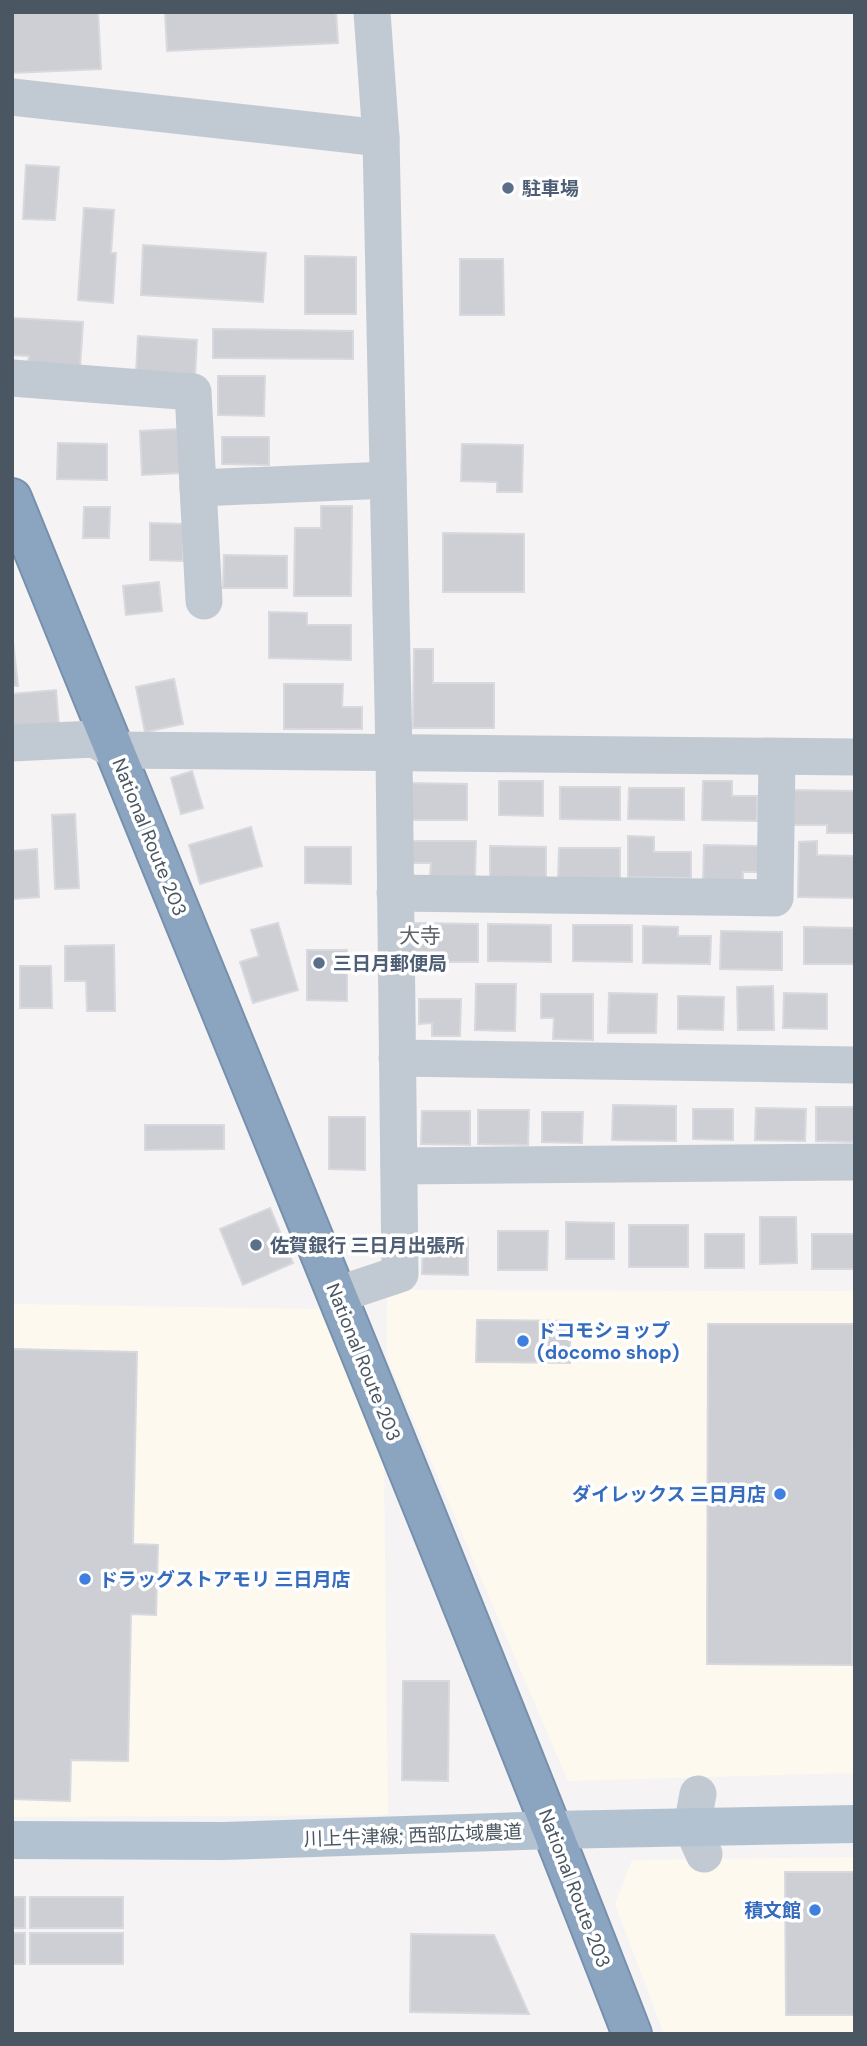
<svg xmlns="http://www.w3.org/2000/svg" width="867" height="2046" font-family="'DM Sans','Noto Sans JP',sans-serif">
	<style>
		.commercial { fill: #fdf9ef }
		.building { fill: #cdcfd5; stroke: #d7d9de; stroke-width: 2 }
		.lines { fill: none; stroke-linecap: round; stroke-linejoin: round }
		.highway-casing { stroke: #7690ad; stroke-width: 42 }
		.minor { stroke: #c1cad2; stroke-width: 37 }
		.major { stroke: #b3c2d1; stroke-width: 38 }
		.highway { stroke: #8ba5c1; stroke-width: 38 }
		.service-dot { fill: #5c6f8a; stroke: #fff; stroke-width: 2.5 }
		.shop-dot { fill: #3f7fe0; stroke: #fff; stroke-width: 2.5 }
		.labels { text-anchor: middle; stroke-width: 7; stroke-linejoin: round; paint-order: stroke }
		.service-label { font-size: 19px; font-weight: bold; fill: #4e5e75; stroke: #fff; text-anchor: start }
		.street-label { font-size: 19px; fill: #4a5661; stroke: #fff }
		.shop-label { font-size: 19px; font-weight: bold; fill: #366cbe; stroke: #fff; text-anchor: start }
		.neighbourhood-label { font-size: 21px; fill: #5f6368; stroke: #fff }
	</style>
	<rect width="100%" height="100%" fill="#f5f3f3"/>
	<g class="commercial">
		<path d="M387,1290L855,1291V1773L568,1781L387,1358Z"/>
		<path d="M12,1304L319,1309L384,1461L388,1815L12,1817Z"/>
		<path d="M855,1857V2034H664L615,1904L632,1860Z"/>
	</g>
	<g class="building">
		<path d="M12,12H98L101,69L12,73Z"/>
		<path d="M165,12H336L338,43L167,51Z"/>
		<path d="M26,165L59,167L55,220L23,219Z"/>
		<path d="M84,208L114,210L111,253H116L113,303L78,300Z"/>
		<path d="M143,245L266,253L263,302L141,295Z"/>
		<path d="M305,256L356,257V314H305Z"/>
		<path d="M460,259H503L504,315H460Z"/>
		<path d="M12,318L83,322L80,368L28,364L29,356L12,355Z"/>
		<path d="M213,329L353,331V359L213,358Z"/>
		<path d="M138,336L197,340L195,377L136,373Z"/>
		<path d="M218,376H265L264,416L218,415Z"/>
		<path d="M178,429L181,473L142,475L140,431Z"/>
		<path d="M222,437H269V465L222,464Z"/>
		<path d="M58,443L107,444V480L57,479Z"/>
		<path d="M462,444L523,445L522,492H497V482L461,481Z"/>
		<path d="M321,506H352L351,596H294L295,528H321Z"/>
		<path d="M84,507H110L109,538H83Z"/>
		<path d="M150,523L183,524V561L150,560Z"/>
		<path d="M443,533L524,534V592H443Z"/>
		<path d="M224,555L287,556V588H223Z"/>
		<path d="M159,582L162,611L126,615L123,586Z"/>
		<path d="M269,612L307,613V625H351V660L269,658Z"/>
		<path d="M12,632L18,686H12Z"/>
		<path d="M414,649H433V683H494V728H413Z"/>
		<path d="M174,679L183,724L145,732L136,687Z"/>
		<path d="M284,684H343L342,707H362V729H284Z"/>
		<path d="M56,690L59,726L12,730V694Z"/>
		<path d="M192,771L203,808L181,814L171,778Z"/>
		<path d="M499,781H543V816L499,815Z"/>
		<path d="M703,781H732V796H757V821L702,820Z"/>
		<path d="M410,783L467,784V820H410Z"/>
		<path d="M560,787H620V820L560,819Z"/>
		<path d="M629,788H684V820L628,819Z"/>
		<path d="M794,790L855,791V833H827V825H793Z"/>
		<path d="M75,814L79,888L55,889L52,815Z"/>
		<path d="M251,827L262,866L200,884L189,845Z"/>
		<path d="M628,836L654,837V852H691V878L628,877Z"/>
		<path d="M411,841H476L475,877L430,876L431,863H411Z"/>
		<path d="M817,841V855L855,856V898L798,897L799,842Z"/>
		<path d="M704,845L760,846V872H743V883H703Z"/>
		<path d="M490,846L546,847V880L490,879Z"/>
		<path d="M305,847H351V884L305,883Z"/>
		<path d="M559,848H620V881L558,880Z"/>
		<path d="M37,849L39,897L12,899V851Z"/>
		<path d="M278,923L298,990L253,1003L240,962L259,956L251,930Z"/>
		<path d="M411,923L478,924V962H410Z"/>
		<path d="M488,924L551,925V962L488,961Z"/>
		<path d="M573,925H632V962L573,961Z"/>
		<path d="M643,926L678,927V936H711L710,964L643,963Z"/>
		<path d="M804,927L855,928V964H804Z"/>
		<path d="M721,931L782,932V970L720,969Z"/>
		<path d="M114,945L115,1011H87L86,981H65V946Z"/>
		<path d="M307,950H347V1001L307,1000Z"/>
		<path d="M20,966H51L52,1008H20Z"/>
		<path d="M476,984H516L515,1031L475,1030Z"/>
		<path d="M773,986L774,1030H738L737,987Z"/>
		<path d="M609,993L657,994L656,1033H608Z"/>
		<path d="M784,993L827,994V1029L783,1028Z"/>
		<path d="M541,994H593V1040L553,1039L554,1018H541Z"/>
		<path d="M678,996L724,997L723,1030L678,1029Z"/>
		<path d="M419,999H461L460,1036H432V1023L419,1024Z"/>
		<path d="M613,1105L676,1106V1141L612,1140Z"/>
		<path d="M816,1107H855V1142L816,1141Z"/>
		<path d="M756,1108L806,1109L805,1141L755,1140Z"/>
		<path d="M693,1109H733V1140L693,1139Z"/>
		<path d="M478,1110H529L528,1145L478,1144Z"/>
		<path d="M422,1111H470V1145L421,1144Z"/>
		<path d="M542,1112H583L582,1143L542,1142Z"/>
		<path d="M329,1117H365V1170L329,1169Z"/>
		<path d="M145,1125H224V1149L145,1150Z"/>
		<path d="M270,1208L293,1263L243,1285L220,1229Z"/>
		<path d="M760,1217H796L797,1263L760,1264Z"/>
		<path d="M566,1222L614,1223V1259H566Z"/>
		<rect x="629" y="1225" width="59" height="42"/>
		<path d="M498,1231H548L547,1270H498Z"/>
		<rect x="705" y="1234" width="39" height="34"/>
		<rect x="812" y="1234" width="43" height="35"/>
		<path d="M423,1238H468V1275L422,1274Z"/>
		<path d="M477,1320L570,1321V1363L476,1362Z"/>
		<path d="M708,1324H853L852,1665L707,1664Z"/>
		<path d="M12,1349L137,1352L133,1544L158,1545L156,1615L131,1614L128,1761L71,1760L70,1801L12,1799Z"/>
		<path d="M403,1681H449L448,1781L402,1780Z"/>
		<path d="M785,1872H855V2015H786Z"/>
		<rect x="12" y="1897" width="13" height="31"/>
		<rect x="30" y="1897" width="93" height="31"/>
		<rect x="12" y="1933" width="13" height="31"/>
		<rect x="30" y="1933" width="93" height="31"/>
		<path d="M411,1934L494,1935L529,2014L410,2012Z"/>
	</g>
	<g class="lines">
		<defs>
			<path id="highway" d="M12,498C219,1010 432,1519 632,2034"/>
		</defs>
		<use href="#highway" class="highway-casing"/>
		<g class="minor">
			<path d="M12,97L381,138"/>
			<path d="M12,378L193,392L204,601"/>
			<path d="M198,488L388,480"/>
			<path d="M12,743L94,739L114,750L855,757"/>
			<path d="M395,893L775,898L777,757"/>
			<path d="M397,1058L855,1065"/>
			<path d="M399,1166L855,1162"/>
			<path d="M337,1295L400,1274L394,754L381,138L372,12"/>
			<path d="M698,1794L692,1827L704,1854"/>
		</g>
		<path class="major" d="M12,1840L223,1841L553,1830L855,1824"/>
		<use href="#highway" class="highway"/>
	</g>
	<g class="service-dot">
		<circle cx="508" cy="188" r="7"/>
		<circle cx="319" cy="963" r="7"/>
		<circle cx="256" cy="1245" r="7"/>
	</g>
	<g class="shop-dot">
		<circle cx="523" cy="1341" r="7"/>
		<circle cx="780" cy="1494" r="7"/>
		<circle cx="85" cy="1579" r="7"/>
		<circle cx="815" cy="1910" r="7"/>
	</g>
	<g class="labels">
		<g class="service-label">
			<text x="522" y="195">駐車場</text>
			<text x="333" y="970">三日月郵便局</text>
			<text x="270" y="1252">佐賀銀行 三日月出張所</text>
		</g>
		<g class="street-label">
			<text transform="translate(150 837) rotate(68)" y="7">National Route 203</text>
			<text transform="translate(364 1362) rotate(68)" y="7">National Route 203</text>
			<text transform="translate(413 1835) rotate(-2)" y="7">川上牛津線; 西部広域農道</text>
			<text transform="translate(575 1888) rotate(69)" y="7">National Route 203</text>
		</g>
		<g class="shop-label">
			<text x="537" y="1337">ドコモショップ<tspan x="537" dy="22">(docomo shop)</tspan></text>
			<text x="766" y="1501" text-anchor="end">ダイレックス 三日月店</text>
			<text x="99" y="1586">ドラッグストアモリ 三日月店</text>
			<text x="801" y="1917" text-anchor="end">積文館</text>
		</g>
		<g class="neighbourhood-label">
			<text x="420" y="943">大寺</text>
		</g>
	</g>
	<rect width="867" height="2046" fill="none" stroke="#4a5661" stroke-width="28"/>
</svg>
